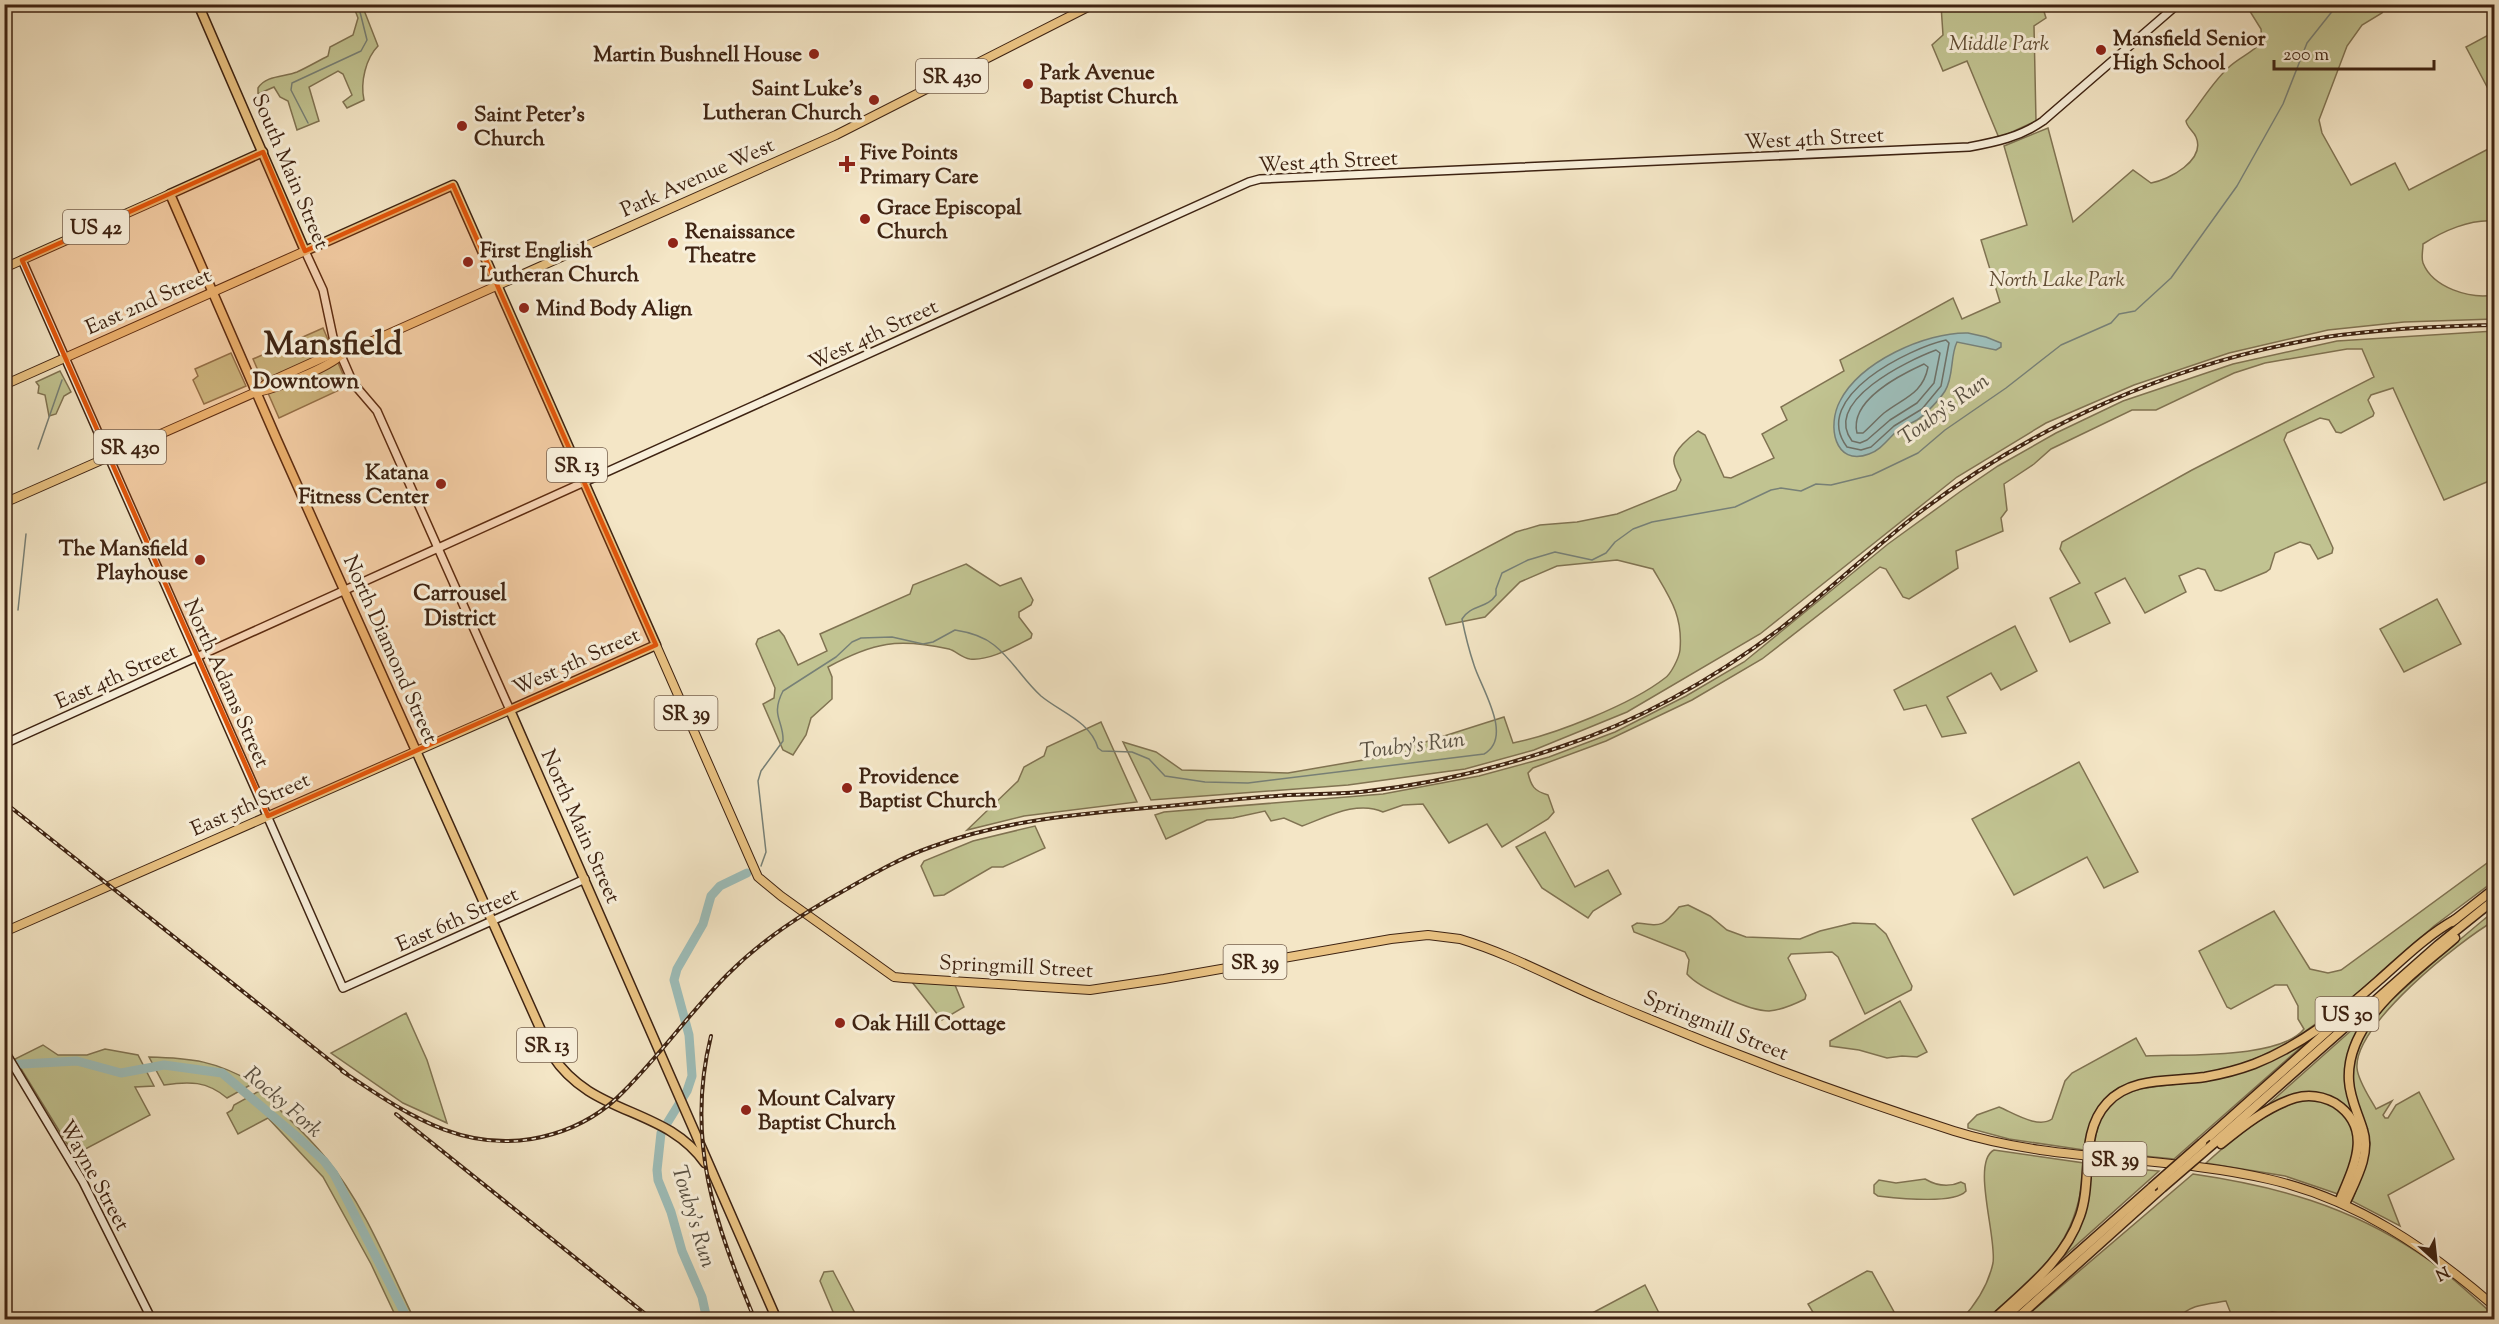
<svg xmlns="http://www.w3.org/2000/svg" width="2499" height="1324" font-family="'Sorts Mill Goudy',serif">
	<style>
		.green { fill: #c1c391; stroke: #807352; stroke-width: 1.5 }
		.water { fill: #9dbeba; stroke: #778077; stroke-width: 1.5 }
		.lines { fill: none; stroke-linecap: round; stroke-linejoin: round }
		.shore { stroke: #6e7066; stroke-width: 1.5 }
		.stream { stroke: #778077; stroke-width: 1.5 }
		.river { stroke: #9dbeba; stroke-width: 9 }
		.secondary-casing { stroke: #3e2312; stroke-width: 10 }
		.primary-casing { stroke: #3e2312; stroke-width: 10 }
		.highway-casing { stroke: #3e2312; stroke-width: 11 }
		.secondary { stroke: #f8efda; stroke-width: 7 }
		.primary { stroke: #eac383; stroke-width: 8 }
		.highway { stroke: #eac383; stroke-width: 8 }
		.rail-casing { stroke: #3e2312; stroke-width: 4 }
		.rail { stroke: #f8efda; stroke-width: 1.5; stroke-dasharray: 4.5; stroke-linecap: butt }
		.highway-bridge-casing { stroke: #3e2312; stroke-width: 11; stroke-linecap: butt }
		.highway-bridge { stroke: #eac383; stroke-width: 8 }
		.marked { fill: #e0560c; fill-opacity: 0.2; stroke: #e0560c; stroke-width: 4.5; stroke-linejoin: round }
		.poi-dot { fill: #8f2418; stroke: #f8efda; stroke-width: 2 }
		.labels { text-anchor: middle; stroke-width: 6; stroke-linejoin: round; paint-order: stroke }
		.shield { fill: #f8efda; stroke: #76604e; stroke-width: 1.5 }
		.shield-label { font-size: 20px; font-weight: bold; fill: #3e2312 }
		.poi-label { font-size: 21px; font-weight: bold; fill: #3e2312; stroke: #f8efda; text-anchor: start }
		.park-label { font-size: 21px; font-style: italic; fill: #5f4b32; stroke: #f8efda }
		.street-label { font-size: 21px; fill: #3e2312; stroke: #f8efda }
		.neighbourhood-label { font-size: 22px; font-weight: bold; fill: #3e2312; stroke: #f8efda }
		.water-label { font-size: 22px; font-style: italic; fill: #5a5244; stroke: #f8efda }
		.town-label { font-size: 33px; font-weight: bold; fill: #3e2312; stroke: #f8efda }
	</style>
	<rect width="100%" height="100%" fill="#f4e6c6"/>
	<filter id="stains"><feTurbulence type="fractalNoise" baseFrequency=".00333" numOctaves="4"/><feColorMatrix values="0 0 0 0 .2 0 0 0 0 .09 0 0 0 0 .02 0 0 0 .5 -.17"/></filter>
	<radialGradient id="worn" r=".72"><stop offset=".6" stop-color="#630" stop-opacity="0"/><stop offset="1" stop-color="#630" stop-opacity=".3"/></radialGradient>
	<g class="green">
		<path d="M353,5H362L378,46C366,58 360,82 364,100L347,108L343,102L352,95L343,74L338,71L309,87L319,121L297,130L288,101L280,97L274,87L258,94V88C266,75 285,77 297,72C308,67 318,61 328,56L330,47L353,35L358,18Z"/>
		<path d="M1941,5H2042L2046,18L2034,26L2036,121L1999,138L1967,61L1943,71L1932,45L1943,35Z"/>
		<path d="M2246,5H2387L2382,13L2362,25L2347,46L2319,120L2322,133L2351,185L2395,163L2409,190L2494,146V221C2470,219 2443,231 2423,244C2423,250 2421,258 2423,263C2433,288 2470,299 2494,295V319L2404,322L2328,330L2229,353L2134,385L2046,423L1957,477L1760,634L1627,712L1534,750L1465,769L1348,785L1151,800L1123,742L1156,752L1182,770L1288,773L1375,758L1504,717L1513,743C1554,735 1632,704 1665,678C1671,674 1679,658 1680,650C1683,615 1670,598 1653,569L1617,560L1557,566L1520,582L1485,617L1446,625L1429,578L1516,532L1540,525L1577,522L1617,514L1676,490L1681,480C1679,475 1674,467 1674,462C1672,451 1691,436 1698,431L1705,435L1724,477L1731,478L1774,458L1762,434L1787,420L1781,407L1844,371L1840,360L1953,298L1962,319L2000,302L1981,240L2027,225L2004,146L2048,128L2073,222L2133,170L2151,183C2169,180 2206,160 2196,137C2194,131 2187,128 2186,121C2200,104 2211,84 2228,68C2238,58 2252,53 2262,42L2261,29Z"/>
		<path d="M2494,32V100L2466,47Z"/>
		<path d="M323,328L348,386L279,418L253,359Z"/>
		<path d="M2494,331V479L2444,500L2393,388L2371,395L2368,400L2374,413L2373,416L2341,433L2336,432L2329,420L2320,418L2287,433L2284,440L2333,548L2332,553L2318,559L2310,545L2300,542L2275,553L2270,569L2266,572L2221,591L2215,590L2205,570L2198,568L2179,576L2186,592L2145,613L2125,578L2095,593L2110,623L2070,642L2050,598L2080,583L2060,549L2062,542L2192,470L2374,377L2362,349H2347L2265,363L2234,373L2156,410H2132L2051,449L2034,464L2004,484L2007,510L2001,518L2003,531L1956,551L1958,568L1909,599L1903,597L1886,569L1880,567L1762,659L1692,700L1606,741L1533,768L1528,773C1531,786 1534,791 1548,795L1554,812L1548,819L1502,847L1487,824L1449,843L1423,804L1403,805L1383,812C1357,800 1327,817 1302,826L1284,818L1271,821L1265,811L1233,818L1207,820L1166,839L1155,815L1164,812L1383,794L1479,776L1549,757L1615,732L1686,696L1744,662L1888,544L1961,491L1998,466L2056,433L2123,401L2233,364L2337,341Z"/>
		<path d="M231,353L246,386L204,404L193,380L198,376L195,369Z"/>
		<path d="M60,371L71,392L64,396L56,414L49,416L45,395L38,393L39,386L36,382Z"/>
		<path d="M966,564L1000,586L1021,578L1033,600L1031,605L1019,612V617L1032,634L1031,638C1013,647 990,661 970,659C962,658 956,651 949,649C898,638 874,642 828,667L832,677V699L811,718L806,735L793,755L783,750L763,704L774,698L775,688L756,644L758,639L779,630L784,636L798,665L827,651L820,634L910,594L913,585Z"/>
		<path d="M2437,599L2461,644L2404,672L2380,629Z"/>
		<path d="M2015,626L2037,671L2001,690L1991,673L1947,697L1966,733L1942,737L1926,705L1904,710L1894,690Z"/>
		<path d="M1101,722L1137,802L1024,816L967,830L1018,781L1024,767L1044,756L1047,747Z"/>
		<path d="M2079,762L2138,872L2104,888L2087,857L2014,895L1972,819Z"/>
		<path d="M1035,826L1045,848L1003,867H992L944,895L934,896L921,866L924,861L973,841Z"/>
		<path d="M1545,832L1575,887L1608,870L1621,894L1593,911L1588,918L1542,888L1516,847Z"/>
		<path d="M2494,858V881L2434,926L2348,1001L2283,1047L2236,1067L2204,1074L2137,1081L2114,1091L2098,1108L2090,1127L2084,1150L2009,1139L1968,1128V1124L1977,1115L1999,1107C2014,1113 2038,1129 2052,1119L2065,1081L2072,1073L2136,1038L2146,1056C2185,1054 2280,1059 2304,1029L2298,1019V1006L2287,985H2275L2231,1009L2227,1007L2199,951L2274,911L2310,969L2328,973L2341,970Z"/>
		<path d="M1688,905L1710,916L1727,930L1746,937L1800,939L1820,931L1853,923L1875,924L1886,934L1912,986L1911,990L1865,1014L1838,957L1832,952L1791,954L1788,958L1806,995L1805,999C1793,1005 1782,1010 1769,1011C1750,1011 1699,988 1687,974L1689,960L1685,952L1634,932L1632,926L1637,923C1662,926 1663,927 1679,907Z"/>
		<path d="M2494,911V921C2459,941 2354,1025 2357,1068C2358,1081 2370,1098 2376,1109L2392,1101L2383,1115L2385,1118H2388L2396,1105L2419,1092L2454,1159L2388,1195L2400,1226L2352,1201L2366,1164L2370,1143L2353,1089V1065L2361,1039L2386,1005L2445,952Z"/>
		<path d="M912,982L955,985L964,1007L942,1020Z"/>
		<path d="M1900,1001L1927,1052L1917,1057L1902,1056L1887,1058L1859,1050L1830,1046V1041Z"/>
		<path d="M406,1013L427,1060L447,1123L403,1103L331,1053Z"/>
		<path d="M2363,1020L2348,1057L2355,1116L2322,1094L2262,1110Z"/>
		<path d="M2309,1040L2174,1159L2094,1151C2098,1076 2152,1091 2206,1080C2217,1078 2229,1071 2240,1067C2263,1058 2286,1049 2309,1040Z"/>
		<path d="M43,1045L58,1055H87L105,1049L138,1055L154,1086L135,1087L150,1115L74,1155L15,1059Z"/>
		<path d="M149,1057C192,1058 216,1061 254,1083L227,1098C207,1081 189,1081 164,1085Z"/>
		<path d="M261,1090C281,1113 306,1133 325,1157C364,1204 388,1265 414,1319H397L371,1264L323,1177L268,1118L238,1134L227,1113L232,1110L234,1105Z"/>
		<path d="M2309,1098C2370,1110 2357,1152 2338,1194L2285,1176L2206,1163C2236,1136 2269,1108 2309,1098Z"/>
		<path d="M1994,1150L2084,1163C2080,1243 2042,1269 1987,1319L1961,1320C1977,1303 1988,1286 1993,1263C1997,1237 1971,1162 1994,1150Z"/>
		<path d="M2093,1165L2159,1171L2063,1257L2062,1255L2089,1190Z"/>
		<path d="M2193,1174C2276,1186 2349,1206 2420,1254C2447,1271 2470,1295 2494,1315V1319L2331,1320L2272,1312L2245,1319H2233L2226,1301C2209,1304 2189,1304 2178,1319H2023Z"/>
		<path d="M1925,1179C1937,1186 1948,1188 1961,1182L1965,1184L1966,1191C1954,1205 1896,1198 1878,1196L1874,1193V1185L1879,1180L1896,1183Z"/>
		<path d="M833,1271L858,1319H836L820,1281L824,1272Z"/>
		<path d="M1867,1271L1872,1272L1898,1319H1817L1808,1304Z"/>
		<path d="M1645,1285L1662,1319H1581Z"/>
	</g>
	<path class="water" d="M1968,333L1986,337L2001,343V347L1996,350L1957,342C1950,356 1954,377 1945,391C1940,399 1925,415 1917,420C1910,424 1903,426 1897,431C1888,439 1881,450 1869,454C1834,467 1827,425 1840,401C1860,362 1925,332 1968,333Z"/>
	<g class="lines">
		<g class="shore">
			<path d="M1946,340L1949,343L1941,386L1922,409L1894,426L1871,447L1861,450L1847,447C1809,397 1910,348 1946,340Z"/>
			<path d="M1936,350L1940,353L1934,383L1917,403L1890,420L1867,440L1860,443L1852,441C1822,401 1909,360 1936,350Z"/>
			<path d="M1924,364L1928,367C1923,394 1903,398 1884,413C1877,419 1870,427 1863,433H1857C1849,400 1900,375 1924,364Z"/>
		</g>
		<g class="stream">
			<path d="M308,123L291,90L292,83L361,51L367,40L358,4"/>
			<path d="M38,449L62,380"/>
			<path d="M18,610L26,534"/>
			<path d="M761,866L766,852L758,781L761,771L783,741C784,721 770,716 783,691L836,657L852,642L861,638L892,637L923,644L933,642L955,630C968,632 983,636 994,645C1012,659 1024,681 1041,696C1060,712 1090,721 1098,748L1102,751L1132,752L1149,759L1165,776L1205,782L1248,783L1484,754C1514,737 1481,688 1474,665C1469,650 1465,634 1462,619C1471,604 1487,609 1496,595V589L1502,573L1528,560L1555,552L1592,560L1606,553L1615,542L1633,529L1652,522L1735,507L1771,490L1781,488L1801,491L1816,484L1831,485L1872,475L1918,453L1945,430L2006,388L2061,345L2111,323L2119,314L2135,311L2171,278L2237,186L2283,104L2307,43L2338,4"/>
		</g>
		<g class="river">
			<path d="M4,1065L77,1061L121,1073L164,1065L222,1073L302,1141L324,1161L334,1174L408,1320"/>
			<path d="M707,1320L702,1297L682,1251L671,1212L658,1180L657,1170L661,1133L687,1091L692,1076L689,1035L674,980L677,969L703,924L711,896L720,886L747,873"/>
		</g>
		<defs>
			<g id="secondary">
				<path d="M305,251L323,290L333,337L353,383L377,411L510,710"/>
				<path d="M22,260L343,988L585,879"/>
				<path d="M4,744L1249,182L1260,179L1969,147C1996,142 2020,137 2043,121L2178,4"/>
				<path d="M4,1050L83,1182L152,1320"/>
			</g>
			<g id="primary">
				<path d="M4,268L170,194"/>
				<path d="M4,385L305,251"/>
				<path d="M256,392L267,383L331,354L341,355"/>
				<path d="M4,503L256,392C274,390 329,367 341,355L836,135L1094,4"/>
				<path d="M656,645L758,877L781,896L894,977L904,978L1090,990L1164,979L1391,939L1428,935L1460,939C1510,954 1557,980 1604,1000C1719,1049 1836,1093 1954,1131C2056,1163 2165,1155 2268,1179C2356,1199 2427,1248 2494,1306"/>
				<path d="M4,932L510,710"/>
			</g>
			<g id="highway">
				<path d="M198,4L305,251L453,185L656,645L510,710L777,1320"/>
				<path d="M263,152L170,194L277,440L552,1055C592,1117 665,1106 705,1163"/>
				<path d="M2452,922L2494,889"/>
				<path d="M2202,1143L2350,1011"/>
				<path d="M2213,1144L2438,945L2494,900"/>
				<path d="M2221,1144C2243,1126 2267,1107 2295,1098C2309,1094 2322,1096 2335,1103C2375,1129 2353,1168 2339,1202"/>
				<path d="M2345,1204C2355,1181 2371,1155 2363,1130C2358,1113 2350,1099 2349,1081C2345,1020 2414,974 2455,938"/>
				<path d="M1993,1320C2026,1289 2065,1260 2080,1216C2093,1180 2079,1133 2107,1103C2131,1076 2172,1082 2205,1077C2222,1074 2238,1070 2254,1064C2300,1046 2341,1014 2378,981C2403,959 2427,935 2456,919"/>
				<path d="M2002,1320L2152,1187"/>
				<path d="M2015,1320L2162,1188"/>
			</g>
		</defs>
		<use href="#secondary" class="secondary-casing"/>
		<use href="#primary" class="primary-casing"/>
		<use href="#highway" class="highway-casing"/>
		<use href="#secondary" class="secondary"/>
		<use href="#primary" class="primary"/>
		<use href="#highway" class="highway"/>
		<defs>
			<g id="rail">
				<path d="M4,802L347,1074"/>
				<path d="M711,1036C685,1140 715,1224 755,1320"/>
				<path d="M342,1071C408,1115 470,1159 553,1134C580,1126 604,1112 624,1091C661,1054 691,1011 728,974C763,939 802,914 845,890C873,874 900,858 931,847C1007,819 1088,813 1168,806C1208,802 1248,798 1288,795C1312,794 1336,794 1360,792C1427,785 1495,769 1560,747C1639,721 1715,678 1781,628C1826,593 1867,554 1911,519C2030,426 2177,361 2326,337C2382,329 2438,326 2494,325"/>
				<path d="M396,1114L653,1320"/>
			</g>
		</defs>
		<use href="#rail" class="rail-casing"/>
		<use href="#rail" class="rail"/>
		<defs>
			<g id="highway-bridge">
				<path d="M2152,1187L2202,1143"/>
				<path d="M2162,1188L2213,1144"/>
			</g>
		</defs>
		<use href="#highway-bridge" class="highway-bridge-casing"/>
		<use href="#highway-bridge" class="highway-bridge"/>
	</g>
	<path class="marked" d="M263,152L305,251L453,185L656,645L268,816L22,260Z"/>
	<g class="poi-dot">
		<circle cx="2101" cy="50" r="6"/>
		<circle cx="814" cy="54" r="6"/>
		<circle cx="1028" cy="84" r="6"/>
		<circle cx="874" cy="100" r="6"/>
		<circle cx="462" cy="126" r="6"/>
		<path d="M844 155h6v6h6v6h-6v6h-6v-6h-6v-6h6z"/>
		<circle cx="865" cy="219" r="6"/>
		<circle cx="673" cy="243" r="6"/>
		<circle cx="468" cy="262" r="6"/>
		<circle cx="524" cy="308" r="6"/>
		<circle cx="441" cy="484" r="6"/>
		<circle cx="200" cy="560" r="6"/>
		<circle cx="847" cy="788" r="6"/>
		<circle cx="840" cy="1023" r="6"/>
		<circle cx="746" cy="1110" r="6"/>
	</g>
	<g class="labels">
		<g class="shield">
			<rect x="916" y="59" width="72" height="34" rx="4.5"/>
			<rect x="63" y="210" width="66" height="34" rx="4.5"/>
			<rect x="94" y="430" width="72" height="34" rx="4.5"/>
			<rect x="547" y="448" width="60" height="34" rx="4.5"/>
			<rect x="654.5" y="696" width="63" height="34" rx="4.5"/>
			<rect x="1223.5" y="945" width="63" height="34" rx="4.5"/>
			<rect x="2315.5" y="997" width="63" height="34" rx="4.5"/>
			<rect x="517" y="1028" width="60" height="34" rx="4.5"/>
			<rect x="2083.5" y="1142" width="63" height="34" rx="4.5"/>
		</g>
		<g class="shield-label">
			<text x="952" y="83">SR 430</text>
			<text x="96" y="234">US 42</text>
			<text x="130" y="454">SR 430</text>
			<text x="577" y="472">SR 13</text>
			<text x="686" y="720">SR 39</text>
			<text x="1255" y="969">SR 39</text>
			<text x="2347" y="1021">US 30</text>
			<text x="547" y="1052">SR 13</text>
			<text x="2115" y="1166">SR 39</text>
		</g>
		<g class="poi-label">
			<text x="2113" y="45">Mansfield Senior<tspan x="2113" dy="24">High School</tspan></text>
			<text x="802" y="61" text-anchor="end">Martin Bushnell House</text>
			<text x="1040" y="79">Park Avenue<tspan x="1040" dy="24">Baptist Church</tspan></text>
			<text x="862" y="95" text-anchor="end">Saint Luke's<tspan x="862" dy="24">Lutheran Church</tspan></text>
			<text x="474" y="121">Saint Peter's<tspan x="474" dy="24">Church</tspan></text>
			<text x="860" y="159">Five Points<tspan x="860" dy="24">Primary Care</tspan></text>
			<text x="877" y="214">Grace Episcopal<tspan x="877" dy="24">Church</tspan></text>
			<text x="685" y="238">Renaissance<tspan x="685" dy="24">Theatre</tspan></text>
			<text x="480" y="257">First English<tspan x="480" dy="24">Lutheran Church</tspan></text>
			<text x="536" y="315">Mind Body Align</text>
			<text x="429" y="479" text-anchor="end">Katana<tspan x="429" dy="24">Fitness Center</tspan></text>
			<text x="188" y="555" text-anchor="end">The Mansfield<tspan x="188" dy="24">Playhouse</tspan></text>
			<text x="859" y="783">Providence<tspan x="859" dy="24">Baptist Church</tspan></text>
			<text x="852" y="1030">Oak Hill Cottage</text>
			<text x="758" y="1105">Mount Calvary<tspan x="758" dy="24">Baptist Church</tspan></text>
		</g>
		<g class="park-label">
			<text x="1999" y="50">Middle Park</text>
			<text x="2057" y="286">North Lake Park</text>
		</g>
		<g class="street-label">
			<text transform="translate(1814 138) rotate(-3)" y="7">West 4th Street</text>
			<text transform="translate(1328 161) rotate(-3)" y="7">West 4th Street</text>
			<text transform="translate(291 171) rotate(67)" y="7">South Main Street</text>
			<text transform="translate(697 177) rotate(-24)" y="7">Park Avenue West</text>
			<text transform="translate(148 301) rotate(-24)" y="7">East 2nd Street</text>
			<text transform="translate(873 334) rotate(-25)" y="7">West 4th Street</text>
			<text transform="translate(391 649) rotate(66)" y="7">North Diamond Street</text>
			<text transform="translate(576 661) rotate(-24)" y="7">West 5th Street</text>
			<text transform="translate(116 676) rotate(-24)" y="7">East 4th Street</text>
			<text transform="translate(227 683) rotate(66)" y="7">North Adams Street</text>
			<text transform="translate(250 804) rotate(-24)" y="7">East 5th Street</text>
			<text transform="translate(581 826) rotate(66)" y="7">North Main Street</text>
			<text transform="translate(457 919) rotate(-24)" y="7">East 6th Street</text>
			<text transform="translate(1016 966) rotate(3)" y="7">Springmill Street</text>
			<text transform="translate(1716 1025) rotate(22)" y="7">Springmill Street</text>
			<text transform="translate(95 1175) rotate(61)" y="7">Wayne Street</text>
		</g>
		<g class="neighbourhood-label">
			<text x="306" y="388">Downtown</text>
			<text x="460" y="600">Carrousel<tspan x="460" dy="25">District</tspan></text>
		</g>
		<g class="water-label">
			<text transform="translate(1943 408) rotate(-36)" y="8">Touby's Run</text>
			<text transform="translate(1412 744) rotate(-7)" y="8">Touby's Run</text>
			<text transform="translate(284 1101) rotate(41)" y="8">Rocky Fork</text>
			<text transform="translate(695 1216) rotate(73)" y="8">Touby's Run</text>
		</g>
		<g class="town-label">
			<text x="333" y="354">Mansfield</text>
		</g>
	</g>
	<rect width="2499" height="1324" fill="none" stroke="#f4e6c6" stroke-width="24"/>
	<rect x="6" y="6" width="2487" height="1312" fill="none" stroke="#3e2312" stroke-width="3"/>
	<rect x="12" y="12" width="2475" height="1300" fill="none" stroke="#3e2312" stroke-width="1.5"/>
	<g transform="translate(2436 1261) rotate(153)" stroke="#f8efda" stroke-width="4.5" paint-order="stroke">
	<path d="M0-4.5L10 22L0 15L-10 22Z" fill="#3e2312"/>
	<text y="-9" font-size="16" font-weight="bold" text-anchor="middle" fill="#3e2312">N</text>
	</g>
	<path d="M2274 60v9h160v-9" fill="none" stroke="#3e2312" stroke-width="3"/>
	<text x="2283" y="60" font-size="18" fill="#3e2312" stroke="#f8efda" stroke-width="4.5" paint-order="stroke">200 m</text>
	<rect width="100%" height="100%" filter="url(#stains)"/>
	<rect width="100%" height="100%" fill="url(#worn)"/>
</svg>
